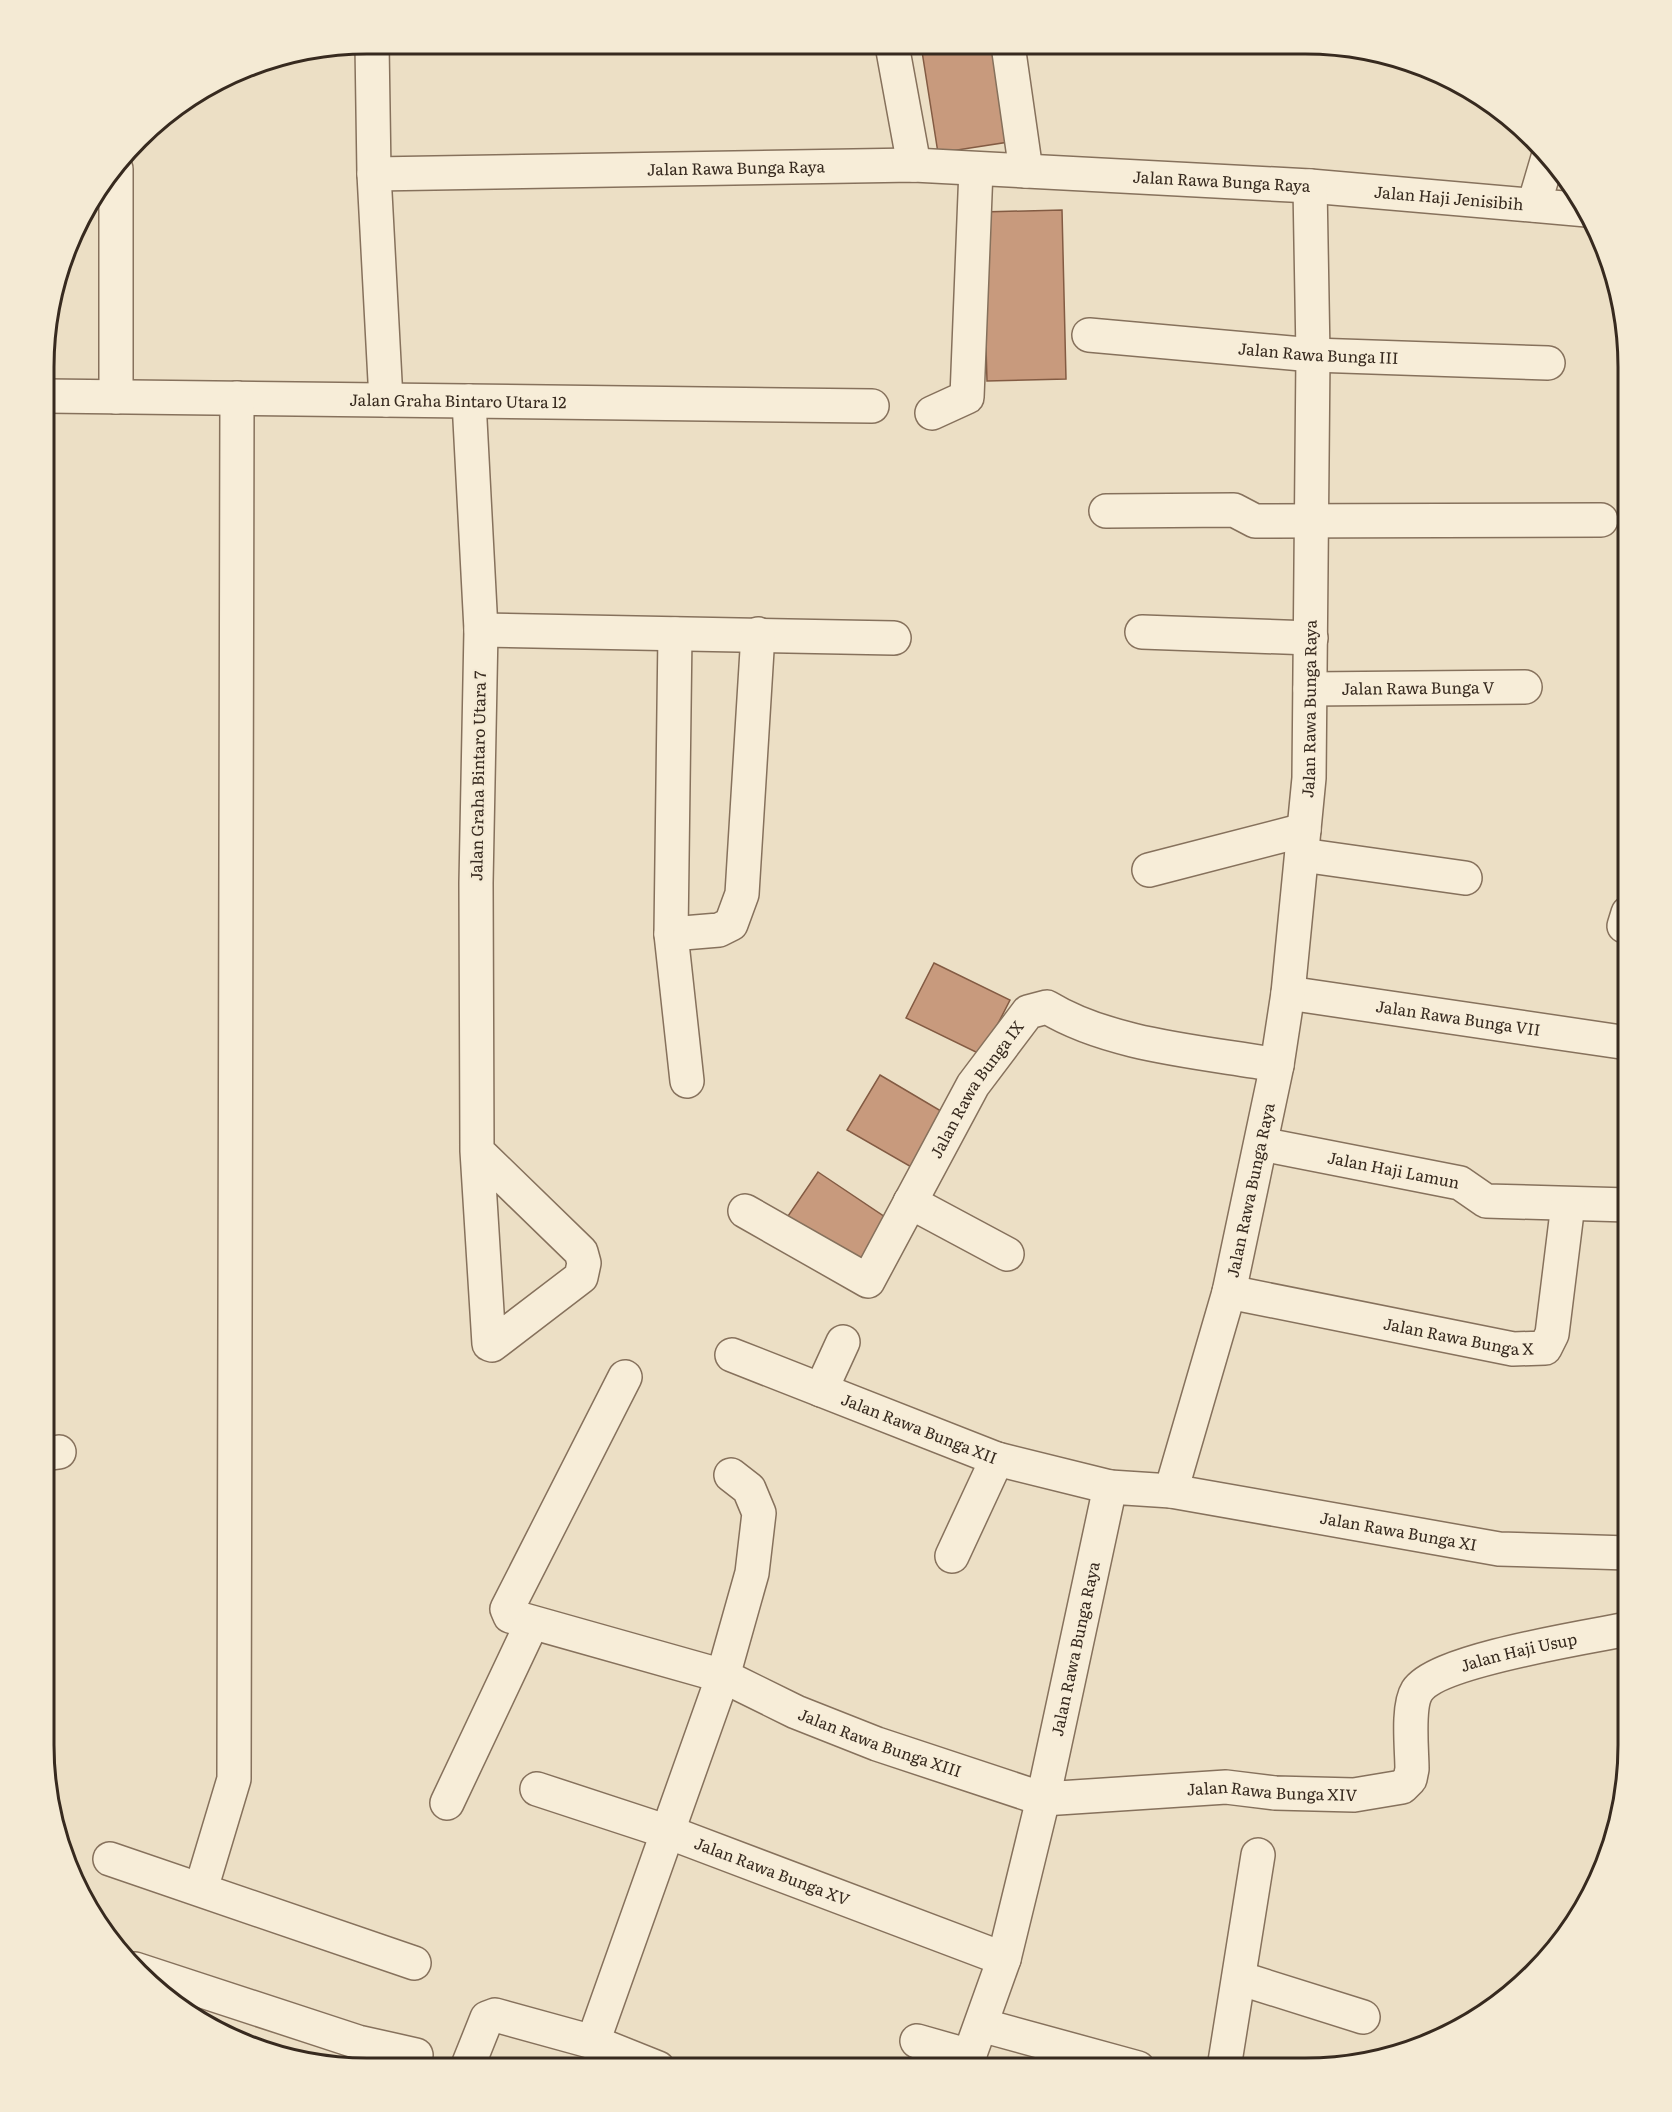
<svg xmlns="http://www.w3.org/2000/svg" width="1672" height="2112" font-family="Literata,serif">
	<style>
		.building { fill: #c89a7d; stroke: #835b43; stroke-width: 1.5 }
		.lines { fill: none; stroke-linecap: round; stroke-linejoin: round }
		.minor-casing { stroke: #86715c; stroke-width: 36 }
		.minor { stroke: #f7edd8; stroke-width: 33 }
		.labels { text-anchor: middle; stroke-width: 4.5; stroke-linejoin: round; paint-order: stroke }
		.street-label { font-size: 16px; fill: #372a1f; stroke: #f4ead4 }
		.rim { fill: none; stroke: #372a1f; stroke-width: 3 }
	</style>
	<rect width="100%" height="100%" fill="#ecdfc5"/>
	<g class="building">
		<path d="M921,45H1000L1015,141L938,153Z"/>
		<path d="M1062,210L1066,379L987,381L982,212Z"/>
		<path d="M934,963L1010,1000L982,1055L906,1018Z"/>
		<path d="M880,1075L946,1114L913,1168L847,1130Z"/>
		<path d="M818,1172L888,1219L856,1266L786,1219Z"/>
	</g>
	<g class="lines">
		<defs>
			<g id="minor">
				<path d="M372,44L374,174L386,400"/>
				<path d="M892,45L914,165"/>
				<path d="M1008,45L1026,171"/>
				<path id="s1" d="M374,174L914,165L1310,186L1587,210"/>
				<path d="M1534,205L1549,154"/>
				<path id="s2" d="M1089,335L1313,355L1548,363"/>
				<path id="s3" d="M46,396L872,406"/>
				<path d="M116,397V169"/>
				<path d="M469,401L481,630L476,883L477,1151L489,1344L492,1345L581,1277L584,1263L581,1252L477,1151"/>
				<path d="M932,413L967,397L976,169"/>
				<path d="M1106,511L1234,510L1255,521L1601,520"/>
				<path d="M481,630L894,638"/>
				<path d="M1142,632L1311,638"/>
				<path d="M675,634L671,934L687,1081"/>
				<path id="s4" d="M1310,689L1525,687"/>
				<path d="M1302,855L1465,878"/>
				<path d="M1149,870L1304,830"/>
				<path d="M1624,926L1628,913"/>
				<path d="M671,934L719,930L731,924L742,894L758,634"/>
				<path id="s5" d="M1288,993L1628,1043"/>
				<path id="s6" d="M1261,1144L1460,1183L1486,1201L1628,1205"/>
				<path d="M910,1202L1007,1254"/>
				<path id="s7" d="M745,1211L868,1281L973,1085L1028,1012L1047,1007C1111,1046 1204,1052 1277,1065"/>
				<path id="s8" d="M1229,1292L1513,1349L1545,1348L1552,1334L1568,1204"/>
				<path id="s9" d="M732,1355L997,1459L1110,1487"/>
				<path id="s10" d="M625,1377L507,1609L510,1616L723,1676L796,1712L877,1744L1043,1799L1226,1787L1275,1793L1354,1795L1402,1787L1410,1779L1412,1769C1412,1750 1407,1707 1417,1691C1437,1660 1588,1637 1628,1629"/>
				<path d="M821,1390L843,1342"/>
				<path d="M44,1454L59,1452"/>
				<path id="s11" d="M1171,1491L1499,1549L1628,1553"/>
				<path d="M952,1556L997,1459"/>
				<path id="s12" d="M537,1789L668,1832L1004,1959"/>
				<path d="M447,1803L532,1623"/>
				<path d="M110,1859L414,1963"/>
				<path d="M201,1889L234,1779L237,398"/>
				<path d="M135,1969L358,2042L416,2055"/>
				<path d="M1239,1978L1363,2017"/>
				<path d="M981,2025L1138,2068"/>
				<path d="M917,2041L970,2056"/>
				<path d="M467,2068L487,2018L495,2015L593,2042"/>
				<path d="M658,2068L593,2042L723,1676L752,1573L759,1513L749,1489L731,1475"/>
				<path id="s13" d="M965,2068L1004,1959L1043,1799L1110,1487L1171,1491L1229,1292L1277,1065L1288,993L1309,778L1313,355L1310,186"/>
				<path d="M1224,2068L1258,1855"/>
			</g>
		</defs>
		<use href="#minor" class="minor-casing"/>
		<use href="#minor" class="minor"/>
	</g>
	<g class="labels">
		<g class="street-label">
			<text dy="6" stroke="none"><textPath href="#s1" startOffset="362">Jalan Rawa Bunga Raya</textPath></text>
			<text dy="6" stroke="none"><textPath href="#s1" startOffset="848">Jalan Rawa Bunga Raya</textPath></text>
			<text dy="6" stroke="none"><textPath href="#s1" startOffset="1076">Jalan Haji Jenisibih</textPath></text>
			<text dy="6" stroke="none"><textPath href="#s2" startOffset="230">Jalan Rawa Bunga III</textPath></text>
			<text dy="6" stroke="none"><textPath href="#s3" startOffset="412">Jalan Graha Bintaro Utara 12</textPath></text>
			<text dy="6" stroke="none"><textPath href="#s4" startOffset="108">Jalan Rawa Bunga V</textPath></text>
			<text dy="6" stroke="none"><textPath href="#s13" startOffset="1458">Jalan Rawa Bunga Raya</textPath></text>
			<text transform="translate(478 776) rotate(-89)" y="6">Jalan Graha Bintaro Utara 7</text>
			<text dy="6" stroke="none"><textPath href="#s5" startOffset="172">Jalan Rawa Bunga VII</textPath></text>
			<text dy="6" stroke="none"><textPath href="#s7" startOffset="362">Jalan Rawa Bunga IX</textPath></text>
			<text dy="6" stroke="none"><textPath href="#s6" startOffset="135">Jalan Haji Lamun</textPath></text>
			<text dy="6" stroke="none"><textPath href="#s13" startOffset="972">Jalan Rawa Bunga Raya</textPath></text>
			<text dy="6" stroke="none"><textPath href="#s8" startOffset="234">Jalan Rawa Bunga X</textPath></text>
			<text dy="6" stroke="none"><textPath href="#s9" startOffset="201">Jalan Rawa Bunga XII</textPath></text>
			<text dy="6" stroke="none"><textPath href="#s11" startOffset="231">Jalan Rawa Bunga XI</textPath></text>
			<text dy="6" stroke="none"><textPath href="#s13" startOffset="434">Jalan Rawa Bunga Raya</textPath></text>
			<text dy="6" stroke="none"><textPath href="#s10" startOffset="1404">Jalan Haji Usup</textPath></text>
			<text dy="6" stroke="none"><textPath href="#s10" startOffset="660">Jalan Rawa Bunga XIII</textPath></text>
			<text dy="6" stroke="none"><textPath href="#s10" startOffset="1062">Jalan Rawa Bunga XIV</textPath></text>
			<text dy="6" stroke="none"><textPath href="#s12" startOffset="249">Jalan Rawa Bunga XV</textPath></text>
		</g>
	</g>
	<path d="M0 0H1672V2112H0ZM367 54H1305A313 313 0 0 1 1618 367V1745A313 313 0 0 1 1305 2058H367A313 313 0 0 1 54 1745V367A313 313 0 0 1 367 54Z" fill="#f4ead4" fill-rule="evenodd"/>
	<path class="rim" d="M367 54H1305A313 313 0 0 1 1618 367V1745A313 313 0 0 1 1305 2058H367A313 313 0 0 1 54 1745V367A313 313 0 0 1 367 54Z"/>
</svg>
